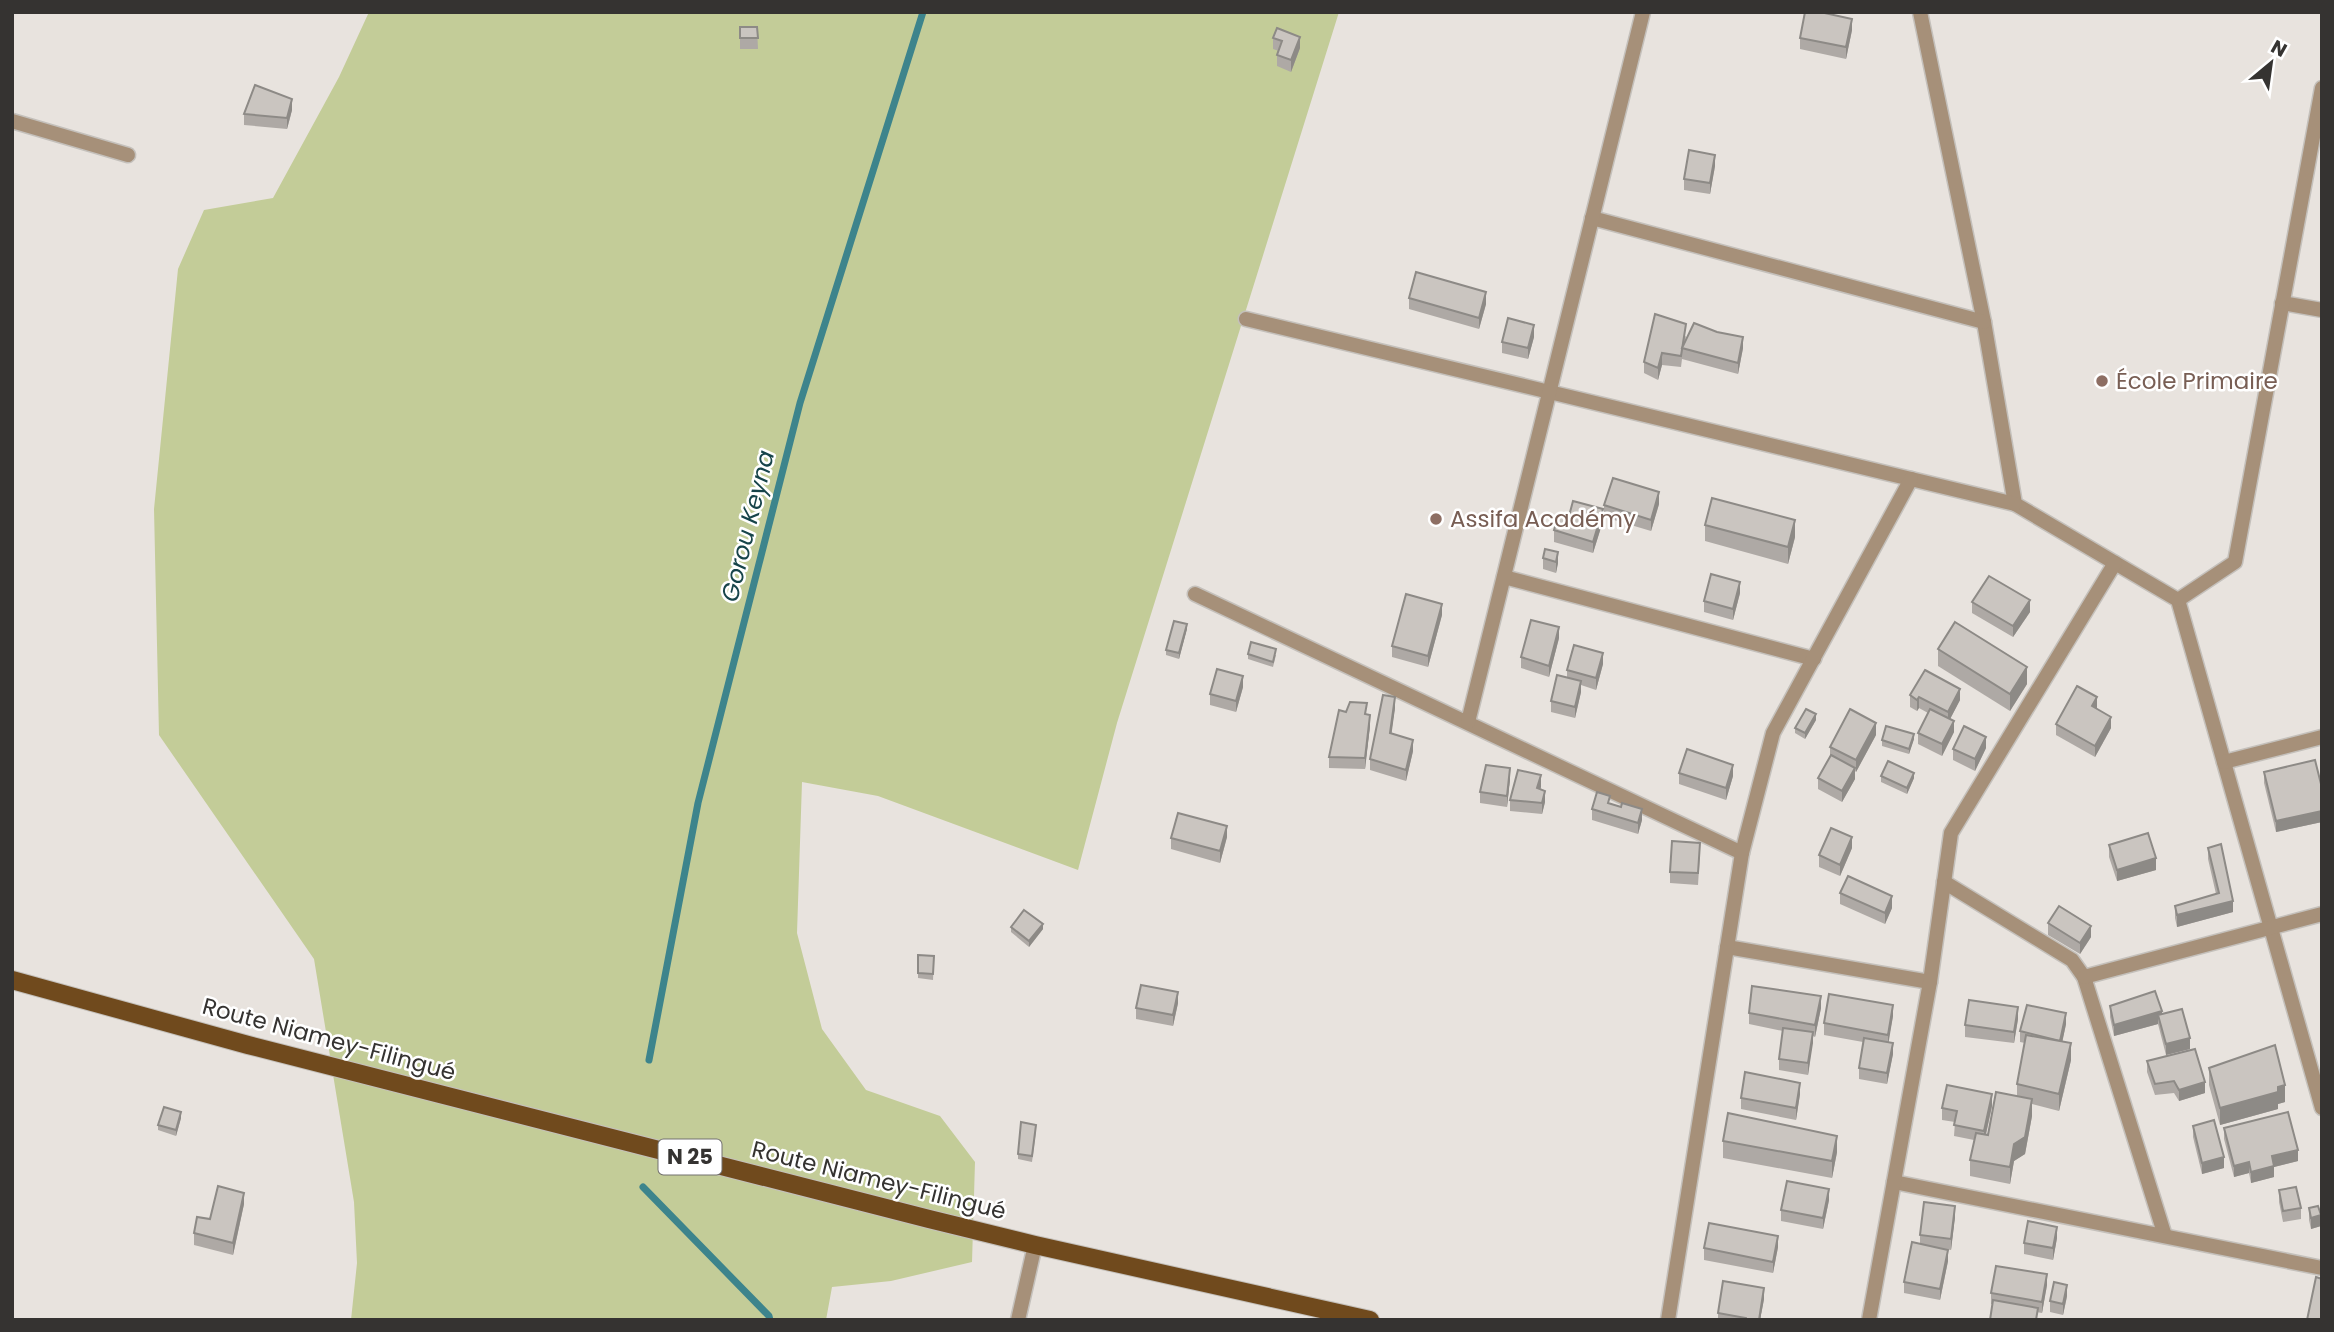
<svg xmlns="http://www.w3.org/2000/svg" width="2334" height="1332" font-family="Poppins,sans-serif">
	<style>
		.green { fill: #c3cc98 }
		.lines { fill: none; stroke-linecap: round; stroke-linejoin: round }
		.stream { stroke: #3d848c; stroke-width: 7 }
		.minor-casing { stroke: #c4c0bb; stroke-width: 17 }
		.primary-casing { stroke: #c4c0bb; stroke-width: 20 }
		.minor { stroke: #a69079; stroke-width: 14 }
		.primary { stroke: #704a1d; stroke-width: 18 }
		.wall { fill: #aea9a5 }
		.shaded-wall { fill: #8d8a86 }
		.building { fill: #cac5c0; stroke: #8d8a86; stroke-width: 2 }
		.education-dot { fill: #8d6e63; stroke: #fff; stroke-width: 2.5 }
		.labels { text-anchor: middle; stroke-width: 5; stroke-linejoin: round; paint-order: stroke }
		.shield { fill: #fff; stroke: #72706f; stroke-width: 2 }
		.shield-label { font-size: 21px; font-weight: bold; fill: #353331 }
		.education-label { font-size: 23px; fill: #785e54; stroke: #fff; text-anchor: start }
		.street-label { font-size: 23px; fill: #353331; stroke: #fff }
		.water-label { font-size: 24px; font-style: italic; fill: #17444a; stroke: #fff }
	</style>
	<rect width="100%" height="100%" fill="#e8e3de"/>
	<path class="green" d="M369,12H1339L1117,723L1078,870L878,796L802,782L797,933L822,1029L866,1090L940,1116L975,1162L972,1262L891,1281L832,1287L826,1320H351L357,1263L354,1202L314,959L159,735L154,509L178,269L204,210L273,198L339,77Z"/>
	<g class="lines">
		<g class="stream">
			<path d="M649,1060L698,803L800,403L923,12"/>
			<path d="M643,1187L769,1316L770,1320"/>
		</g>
		<defs>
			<g id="minor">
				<path d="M1920,12L1984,322L2015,504L2178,600L2322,1108"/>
				<path d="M12,121L128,155"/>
				<path d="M1592,218L1984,322"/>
				<path d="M2282,303L2322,310"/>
				<path d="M1246,319L2015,504"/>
				<path d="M1504,577L1814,659"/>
				<path d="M1195,594L1742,853"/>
				<path d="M2178,600L2235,562L2322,88"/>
				<path d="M1468,722L1643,12"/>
				<path d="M2224,762L2322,737"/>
				<path d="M1944,882L2072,960L2084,977L2165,1236"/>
				<path d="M1727,947L1930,982"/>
				<path d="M2084,977L2322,914"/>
				<path d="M1894,1182L2322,1268"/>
				<path d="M1018,1320L1035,1245"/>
				<path d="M1668,1320L1742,853L1773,733L1911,479"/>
				<path d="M1869,1320L1930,982L1951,833L2115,563"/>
			</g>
			<path id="primary" d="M12,980L248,1045L929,1219L1035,1245L1370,1320"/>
		</defs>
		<use href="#minor" class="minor-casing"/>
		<use href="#primary" class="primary-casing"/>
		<use href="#minor" class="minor"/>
		<use href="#primary" class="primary"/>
	</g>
	<g class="wall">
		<path d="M740,27H757L758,49H740Z"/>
		<path d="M1852,30L1846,59L1800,49V38Z"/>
		<path d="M1273,38L1300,48L1291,72L1277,66V55L1279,51L1273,49Z"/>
		<path d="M292,110L287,129L244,125V114Z"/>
		<path d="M1715,166L1710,194L1684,190V179Z"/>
		<path d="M1409,298L1486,304L1479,329L1409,309Z"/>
		<path d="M1686,336L1685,342L1743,348L1738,374L1682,359L1681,367L1662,365L1658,380L1644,373V362Z"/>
		<path d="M1534,337L1528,359L1502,353V342Z"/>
		<path d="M1659,504L1651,531L1604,517V505Z"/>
		<path d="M1569,516L1603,521L1593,553L1554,542V530Z"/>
		<path d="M1705,525L1795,537L1788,564L1705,541Z"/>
		<path d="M1545,549L1558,563L1556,573L1543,569V558Z"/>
		<path d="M1740,593L1733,620L1704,612V601Z"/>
		<path d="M1972,602L2030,612L2013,637L1972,613Z"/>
		<path d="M1442,615L1428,667L1392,657V646Z"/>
		<path d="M1187,629L1179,659L1166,655V650Z"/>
		<path d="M1559,638L1549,677L1521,668V657Z"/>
		<path d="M1938,649L2027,684L2010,711L1938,666Z"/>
		<path d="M1248,654L1276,655L1273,667L1248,659Z"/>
		<path d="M1603,664L1596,690L1581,685V692L1575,718L1551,712V701L1567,677V670Z"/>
		<path d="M1243,687L1236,712L1210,705V694Z"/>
		<path d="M1910,695L1960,700L1950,719L1954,732L1942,756L1918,744V733L1928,713L1919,708L1917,711L1910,707Z"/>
		<path d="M1395,708L1391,734L1413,751L1406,781L1370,770V759Z"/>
		<path d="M1346,712L1367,715L1370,726L1365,769L1329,768V757Z"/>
		<path d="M1816,720L1805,739L1795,733V728Z"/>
		<path d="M2056,724L2111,728L2095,757L2056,735Z"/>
		<path d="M1876,735L1856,772L1855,771V779L1842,802L1818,789V778L1830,756V747Z"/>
		<path d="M1914,739L1909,754L1882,746V740Z"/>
		<path d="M1986,748L1975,771L1953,760V749Z"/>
		<path d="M2264,772L2322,788V822L2276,832L2264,783Z"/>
		<path d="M1679,773L1733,776L1726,800L1679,784Z"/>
		<path d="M1881,776L1914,778L1907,794L1881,782Z"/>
		<path d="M1510,779L1507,807L1480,803V792Z"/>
		<path d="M1541,787L1540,789L1545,802L1542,814L1510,811V800Z"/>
		<path d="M1610,804L1621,807L1642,820L1638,834L1592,820V809Z"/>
		<path d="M1227,837L1220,863L1171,849V838Z"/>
		<path d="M2109,845L2156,870L2117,881L2109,857Z"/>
		<path d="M1852,848L1840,876L1819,867V855Z"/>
		<path d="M2208,848L2233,912L2177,927L2175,918V906L2216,894L2208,859Z"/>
		<path d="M1700,854L1698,885L1670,883V872Z"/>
		<path d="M1840,893L1892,908L1885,924L1840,904Z"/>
		<path d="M2048,923L2091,937L2080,954L2048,935Z"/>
		<path d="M1011,927L1043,929L1029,947L1011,932Z"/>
		<path d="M934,956L933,980L918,978V973Z"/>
		<path d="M1178,1003L1173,1026L1136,1019V1008Z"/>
		<path d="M2110,1006L2162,1014L2190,1049L2166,1055L2158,1024L2114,1036L2110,1017Z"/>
		<path d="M1821,1008L1815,1037L1813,1036L1808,1075L1779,1070V1059L1783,1031L1749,1024V1013Z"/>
		<path d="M1893,1016L1888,1042L1893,1054L1887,1084L1859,1079V1068L1863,1042L1824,1035V1023Z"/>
		<path d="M2018,1019L2014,1043L1965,1037V1025Z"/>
		<path d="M2066,1024L2062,1042L2071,1060L2059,1111L2032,1104V1116L2025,1154L2014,1161L2010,1184L1970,1176V1160L1974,1140L1954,1136L1955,1122L1942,1120V1108L1992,1106L1986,1135H1988L2017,1096V1084L2025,1043L2020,1042V1031Z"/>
		<path d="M2147,1061L2205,1093L2179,1101L2174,1093L2155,1095L2147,1072Z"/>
		<path d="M2209,1068L2285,1102L2278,1104V1109L2220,1125L2209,1085Z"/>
		<path d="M1800,1094L1796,1120L1741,1109V1098Z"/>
		<path d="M181,1118L176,1136L158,1130V1125Z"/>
		<path d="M2193,1126L2224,1168L2202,1174L2193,1137Z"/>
		<path d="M2224,1128L2298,1161L2274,1167V1177L2251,1183L2249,1173L2234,1177L2224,1139Z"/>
		<path d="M1036,1131L1032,1162L1018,1159V1154Z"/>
		<path d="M1723,1141L1837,1152L1832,1178L1723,1158Z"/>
		<path d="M2279,1190L2301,1208V1219L2283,1222L2279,1202Z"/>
		<path d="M1829,1200L1823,1229L1781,1221V1210Z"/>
		<path d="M244,1204L233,1255L194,1245V1233Z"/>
		<path d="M2309,1208L2321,1226L2311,1229L2309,1220Z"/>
		<path d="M1955,1217L1951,1250L1946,1249L1948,1261L1940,1300L1904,1293V1282L1920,1244V1235Z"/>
		<path d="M2057,1238L2053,1260L2024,1254V1243Z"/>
		<path d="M1778,1247L1773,1273L1704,1260V1248Z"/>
		<path d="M2047,1285L2042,1313L1991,1304V1293Z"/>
		<path d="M2067,1296L2063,1315L2050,1312V1301Z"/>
		<path d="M1764,1299L1760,1320H1718V1313Z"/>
	</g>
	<g class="shaded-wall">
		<path d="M1852,19V30L1846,59V47Z"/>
		<path d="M1300,37V48L1291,72V60Z"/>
		<path d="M292,99V110L287,129V118Z"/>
		<path d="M1715,155V166L1710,194V183Z"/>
		<path d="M1486,292V304L1479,329V318Z"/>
		<path d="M1534,325V337L1528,359V348Z"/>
		<path d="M1743,337V348L1738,374V363Z"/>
		<path d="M1662,353V365L1658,380V368Z"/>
		<path d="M1659,492V504L1651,531V520Z"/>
		<path d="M1603,509V521L1593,553V542Z"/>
		<path d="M1795,520V537L1788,564V547Z"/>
		<path d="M1558,552V563L1556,573V562Z"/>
		<path d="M1740,582V593L1733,620V609Z"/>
		<path d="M2030,600V612L2013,637V626Z"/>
		<path d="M1442,604V615L1428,667V656Z"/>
		<path d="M1187,624V629L1179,659V653Z"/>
		<path d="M1559,627V638L1549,677V666Z"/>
		<path d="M1603,653V664L1596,690V678Z"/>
		<path d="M2027,667V684L2010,711V694Z"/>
		<path d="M1243,676V687L1236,712V701Z"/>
		<path d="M1581,681V692L1575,718V707Z"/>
		<path d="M1960,689V700L1948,723V712Z"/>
		<path d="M1395,697V708L1390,745V733Z"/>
		<path d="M1919,697V708L1917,711V700Z"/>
		<path d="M2097,697V708L2092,717V706Z"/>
		<path d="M1816,714V720L1805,739V733Z"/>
		<path d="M1370,715V726L1365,769V758Z"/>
		<path d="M2111,717V728L2095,757V746Z"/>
		<path d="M1954,721V732L1942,756V744Z"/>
		<path d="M1876,723V735L1856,772V760Z"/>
		<path d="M1914,734V739L1909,754V749Z"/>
		<path d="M1986,737V748L1975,771V759Z"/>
		<path d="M1413,740V751L1406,781V770Z"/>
		<path d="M1733,765V776L1726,800V788Z"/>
		<path d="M1510,768V779L1507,807V796Z"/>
		<path d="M1855,768V779L1842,802V791Z"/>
		<path d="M1914,773V778L1907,794V788Z"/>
		<path d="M1541,775V787L1537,799V788Z"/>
		<path d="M1545,791V802L1542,814V803Z"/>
		<path d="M1642,809V820L1638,834V823Z"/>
		<path d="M2322,811V822L2276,832V821Z"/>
		<path d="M1227,826V837L1220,863V851Z"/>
		<path d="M1852,837V848L1840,876V865Z"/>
		<path d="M2156,858V870L2117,881V870Z"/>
		<path d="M1892,896V908L1885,924V913Z"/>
		<path d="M2233,901V912L2177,927V915Z"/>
		<path d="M1043,924V929L1029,947V941Z"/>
		<path d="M2091,926V937L2080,954V943Z"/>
		<path d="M1178,992V1003L1173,1026V1015Z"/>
		<path d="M1821,996V1008L1815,1037V1025Z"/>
		<path d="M1893,1005V1016L1888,1046V1035Z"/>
		<path d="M2018,1007V1019L2014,1043V1032Z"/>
		<path d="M2162,1011V1023L2158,1015V1024L2114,1036V1025Z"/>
		<path d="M2066,1013V1024L2060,1053V1041Z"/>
		<path d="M1813,1032V1043L1808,1075V1063Z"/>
		<path d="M2190,1038V1049L2166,1055V1044Z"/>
		<path d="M1893,1043V1054L1887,1084V1073Z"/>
		<path d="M2071,1043V1060L2059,1111V1094Z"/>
		<path d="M2205,1082V1093L2179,1101V1090Z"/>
		<path d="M1800,1083V1094L1796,1120V1108Z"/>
		<path d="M2285,1085V1102L2278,1104V1109L2220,1125V1108Z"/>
		<path d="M1992,1094V1106L1984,1142V1131Z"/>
		<path d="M2032,1099V1116L2025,1154L2014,1161L2010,1184V1167L2014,1144Z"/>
		<path d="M181,1112V1118L176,1136V1130Z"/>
		<path d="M1837,1136V1152L1832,1178V1161Z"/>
		<path d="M2298,1150V1161L2274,1167V1177L2251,1183V1172L2272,1156Z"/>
		<path d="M2224,1157V1168L2202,1174V1163Z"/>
		<path d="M2249,1162V1173L2234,1177V1166Z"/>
		<path d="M1829,1189V1200L1823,1229V1218Z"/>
		<path d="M244,1193V1204L233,1255V1243Z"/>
		<path d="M1955,1206V1217L1951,1250V1239Z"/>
		<path d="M2321,1215V1226L2311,1229V1218Z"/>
		<path d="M2057,1227V1238L2053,1260V1248Z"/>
		<path d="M1778,1236V1247L1773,1273V1262Z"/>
		<path d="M1948,1250V1261L1940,1300V1289Z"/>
		<path d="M2047,1274V1285L2042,1313V1302Z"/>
		<path d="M2067,1285V1296L2063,1315V1304Z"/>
		<path d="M1764,1288V1299L1760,1320H1759Z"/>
	</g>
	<g class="building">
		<path d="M1805,12H1820L1852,19L1846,47L1800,38Z"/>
		<path d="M740,27H757L758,38H740Z"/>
		<path d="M1277,28L1300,37L1291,60L1277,55L1282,41L1273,38Z"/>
		<path d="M255,85L292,99L287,118L244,114Z"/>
		<path d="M1689,150L1715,155L1710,183L1684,179Z"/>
		<path d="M1416,272L1486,292L1479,318L1409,298Z"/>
		<path d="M1655,314L1686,324L1681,356L1662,353L1658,368L1644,362Z"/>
		<path d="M1508,318L1534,325L1528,348L1502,342Z"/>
		<path d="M1694,323L1717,332L1743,337L1738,363L1682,348Z"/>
		<path d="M1613,478L1659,492L1651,520L1604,505Z"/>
		<path d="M1712,498L1795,520L1788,547L1705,525Z"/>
		<path d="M1573,501L1603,509L1593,542L1554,530L1559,514L1569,516Z"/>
		<path d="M1545,549L1558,552L1556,562L1543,558Z"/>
		<path d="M1711,574L1740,582L1733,609L1704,601Z"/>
		<path d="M1989,576L2030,600L2013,626L1972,602Z"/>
		<path d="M1406,594L1442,604L1428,656L1392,646Z"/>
		<path d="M1531,620L1559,627L1549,666L1521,657Z"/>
		<path d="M1174,621L1187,624L1179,653L1166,650Z"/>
		<path d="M1955,622L2027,667L2010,694L1938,649Z"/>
		<path d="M1251,642L1276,649L1273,662L1248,654Z"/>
		<path d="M1574,645L1603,653L1596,678L1567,670Z"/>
		<path d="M1217,669L1243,676L1236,701L1210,694Z"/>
		<path d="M1925,670L1960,689L1948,712L1919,697L1917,700L1910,695Z"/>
		<path d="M1557,675L1581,681L1575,707L1551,701Z"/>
		<path d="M2077,686L2097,697L2092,706L2111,717L2095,746L2056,724Z"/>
		<path d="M1383,695L1395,697L1390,733L1413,740L1406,770L1370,759Z"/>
		<path d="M1350,702L1367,703L1365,714L1370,715L1365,758L1329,757L1339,710L1346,712Z"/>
		<path d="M1806,709L1816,714L1805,733L1795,728Z"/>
		<path d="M1850,709L1876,723L1856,760L1830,747Z"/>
		<path d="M1930,709L1954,721L1942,744L1918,733Z"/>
		<path d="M1886,726L1914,734L1909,749L1882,740Z"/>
		<path d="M1964,726L1986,737L1975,759L1953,749Z"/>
		<path d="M1687,749L1733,765L1726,788L1679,773Z"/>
		<path d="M1831,755L1855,768L1842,791L1818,778Z"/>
		<path d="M2315,760L2322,788V811L2276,821L2264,772Z"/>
		<path d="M1888,761L1914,773L1907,788L1881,776Z"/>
		<path d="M1486,765L1510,768L1507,796L1480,792Z"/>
		<path d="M1518,770L1541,775L1537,788L1545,791L1542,803L1510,800Z"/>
		<path d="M1597,792L1610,796L1608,803L1621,807L1622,803L1642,809L1638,823L1592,809Z"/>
		<path d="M1178,813L1227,826L1220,851L1171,838Z"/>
		<path d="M1831,828L1852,837L1840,865L1819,855Z"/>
		<path d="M2148,833L2156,858L2117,870L2109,845Z"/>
		<path d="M1672,841L1700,843L1698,873L1670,872Z"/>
		<path d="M2221,844L2233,901L2177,915L2175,906L2219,893L2208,848Z"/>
		<path d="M1848,876L1892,896L1885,913L1840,893Z"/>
		<path d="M2059,906L2091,926L2080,943L2048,923Z"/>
		<path d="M1024,910L1043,924L1029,941L1011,927Z"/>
		<path d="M918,955L934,956L933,974L918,973Z"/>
		<path d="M1141,985L1178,992L1173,1015L1136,1008Z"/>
		<path d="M1752,986L1821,996L1815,1025L1749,1013Z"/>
		<path d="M2155,991L2162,1011L2114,1025L2110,1006Z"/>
		<path d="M1829,994L1893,1005L1888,1035L1824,1023Z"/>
		<path d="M1969,1000L2018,1007L2014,1032L1965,1025Z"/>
		<path d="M2027,1005L2066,1013L2060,1041L2020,1031Z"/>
		<path d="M2182,1009L2190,1038L2166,1044L2158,1015Z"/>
		<path d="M1783,1028L1813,1032L1808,1063L1779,1059Z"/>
		<path d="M2026,1035L2071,1043L2059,1094L2017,1084Z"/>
		<path d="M1864,1038L1893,1043L1887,1073L1859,1068Z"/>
		<path d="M2275,1045L2285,1085L2278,1087V1092L2220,1108L2209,1068Z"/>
		<path d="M2195,1049L2205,1082L2179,1090L2174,1081L2155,1084L2147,1061Z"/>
		<path d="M1745,1072L1800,1083L1796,1108L1741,1098Z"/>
		<path d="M1947,1085L1992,1094L1984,1131L1954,1125L1957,1111L1942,1108Z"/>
		<path d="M1996,1092L2032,1099L2025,1137L2014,1144L2010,1167L1970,1160L1976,1133L1988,1135Z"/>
		<path d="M164,1107L181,1112L176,1130L158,1125Z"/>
		<path d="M2288,1112L2298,1150L2272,1156L2274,1166L2251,1172L2249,1162L2234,1166L2224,1128Z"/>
		<path d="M1728,1113L1837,1136L1832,1161L1723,1141Z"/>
		<path d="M2214,1120L2224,1157L2202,1163L2193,1126Z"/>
		<path d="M1021,1122L1036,1125L1032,1156L1018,1154Z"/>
		<path d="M1787,1181L1829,1189L1823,1218L1781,1210Z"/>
		<path d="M218,1186L244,1193L233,1243L194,1233L197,1217L210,1219Z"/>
		<path d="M2296,1187L2301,1208L2283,1211L2279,1190Z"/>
		<path d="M1924,1202L1955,1206L1951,1239L1920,1235Z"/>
		<path d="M2318,1206L2321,1215L2311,1218L2309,1208Z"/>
		<path d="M2028,1221L2057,1227L2053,1248L2024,1243Z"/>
		<path d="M1709,1223L1778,1236L1773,1262L1704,1248Z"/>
		<path d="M1912,1242L1948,1250L1940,1289L1904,1282Z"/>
		<path d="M1996,1266L2047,1274L2042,1302L1991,1293Z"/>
		<path d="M2316,1277L2322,1279V1320H2307Z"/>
		<path d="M1723,1281L1764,1288L1759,1320H1746V1318L1718,1313Z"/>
		<path d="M2054,1282L2067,1285L2063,1304L2050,1301Z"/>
		<path d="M1993,1300L2038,1308L2036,1320H1990Z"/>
	</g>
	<g class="education-dot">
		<circle cx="2102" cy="381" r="7"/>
		<circle cx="1436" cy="519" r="7"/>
	</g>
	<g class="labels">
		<rect class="shield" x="658.5" y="1139.5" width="63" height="35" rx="5"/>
		<g class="shield-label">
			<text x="690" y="1164">N 25</text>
		</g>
		<g class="education-label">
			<text x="2116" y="389">École Primaire</text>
			<text x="1450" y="527">Assifa Académy</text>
		</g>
		<g class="street-label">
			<text transform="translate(329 1039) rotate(15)" y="8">Route Niamey-Filingué</text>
			<text transform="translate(879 1180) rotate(14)" y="8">Route Niamey-Filingué</text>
		</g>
		<g class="water-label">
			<text transform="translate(748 526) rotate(-76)" y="8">Gorou Keyna</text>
		</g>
	</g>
	<rect width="2334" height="1332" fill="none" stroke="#353331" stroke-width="28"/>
	<g transform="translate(2271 63) rotate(29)" stroke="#ffffff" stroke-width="5" paint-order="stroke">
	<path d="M0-5L12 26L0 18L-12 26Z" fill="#353331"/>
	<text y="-10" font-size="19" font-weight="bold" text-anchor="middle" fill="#353331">N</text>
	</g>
</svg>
